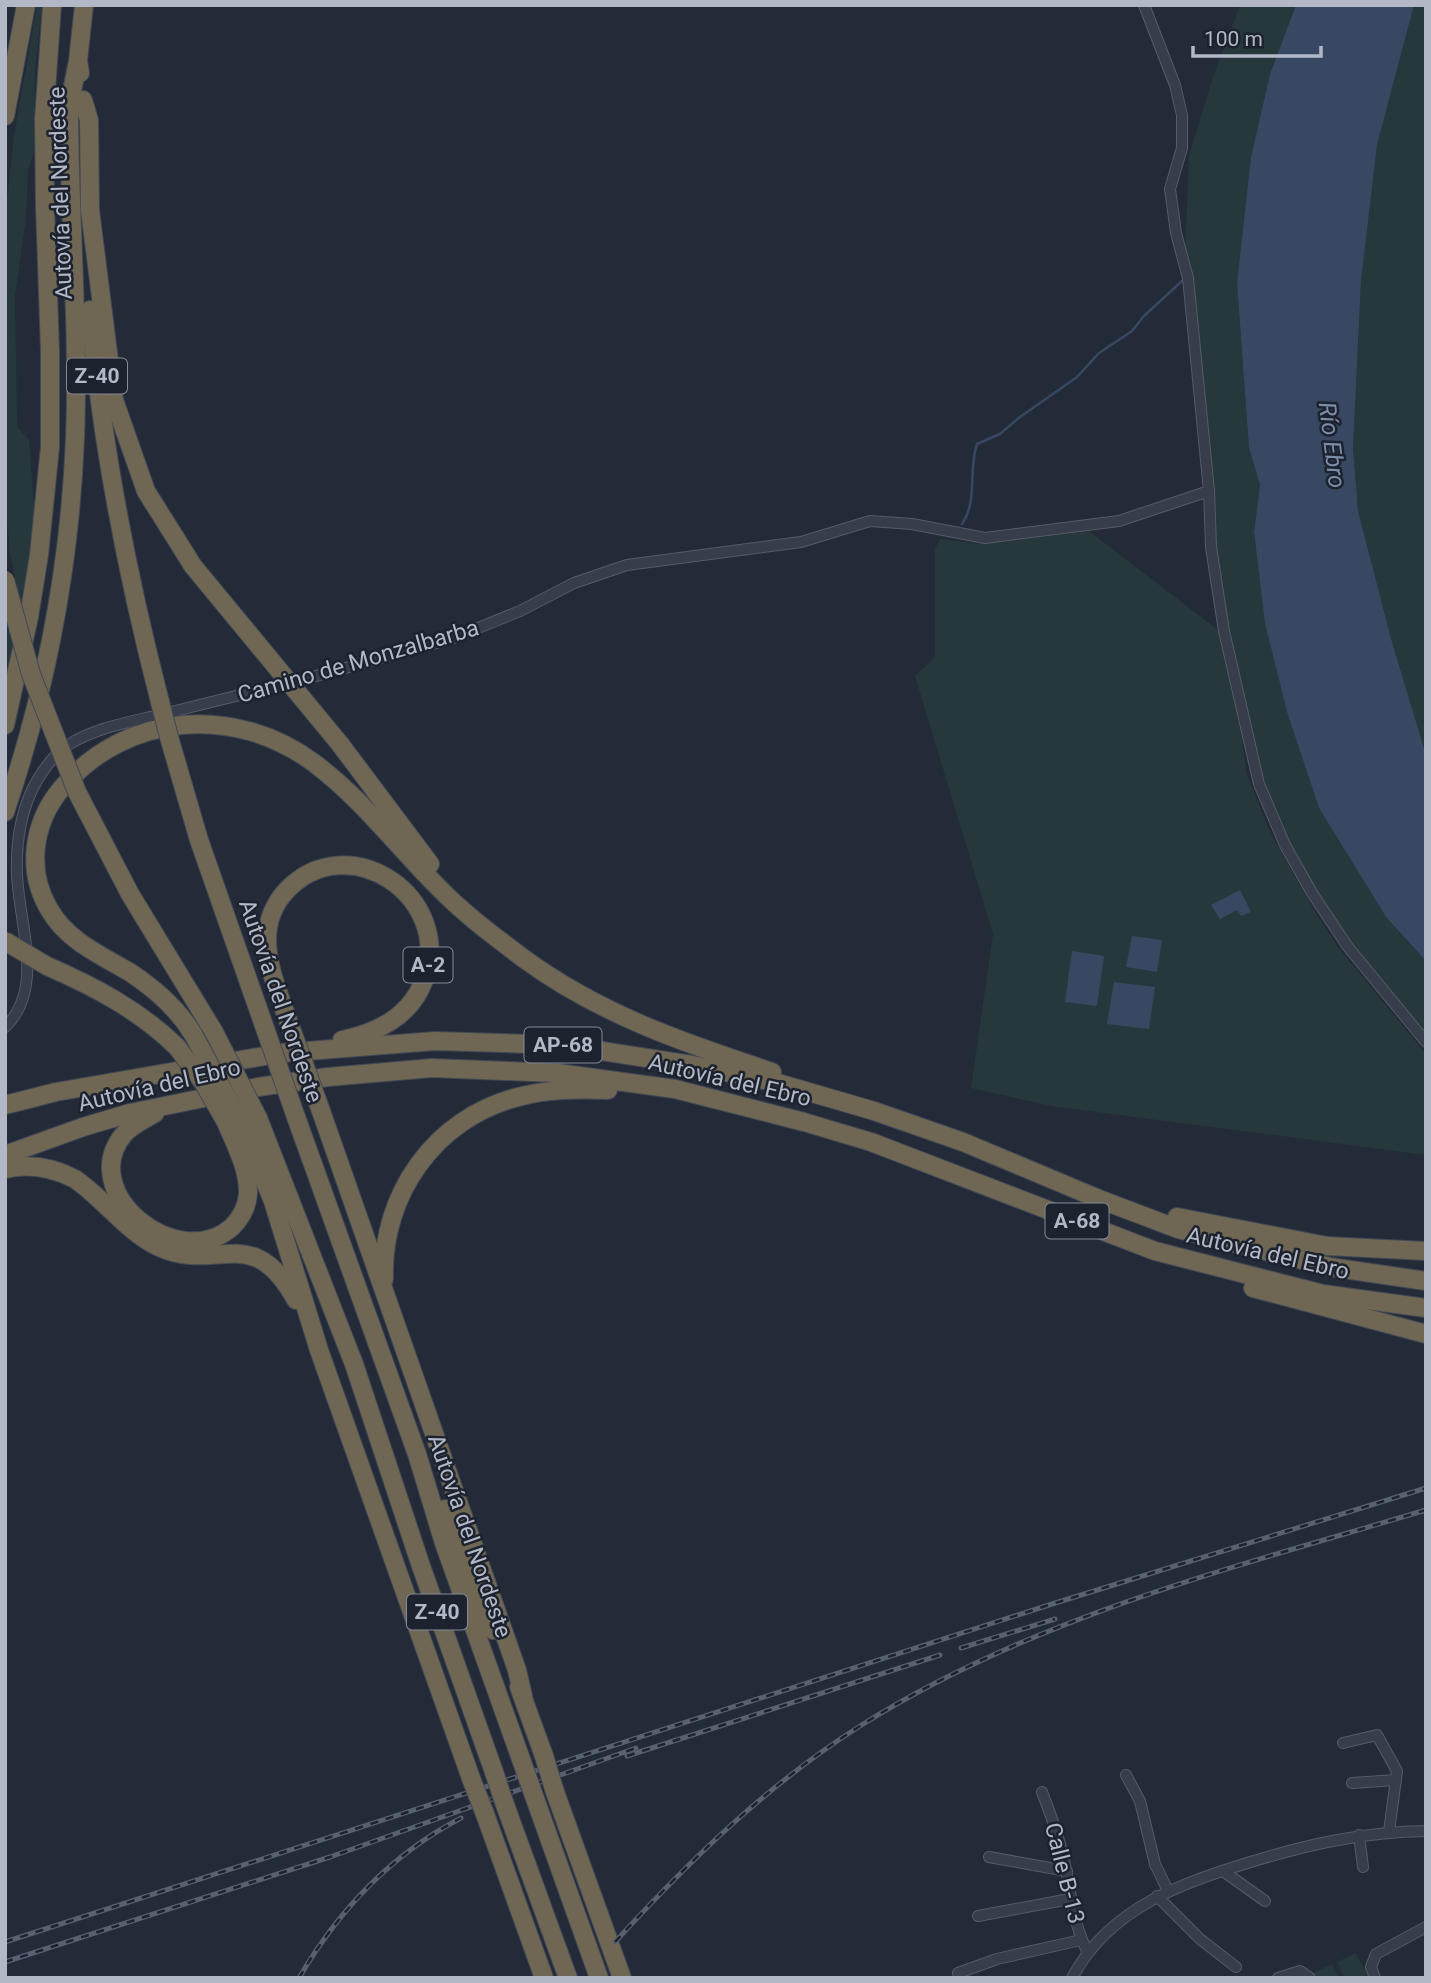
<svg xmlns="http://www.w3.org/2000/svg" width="1431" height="1983" font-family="Roboto,sans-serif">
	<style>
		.green { fill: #26383b }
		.water { fill: #394862 }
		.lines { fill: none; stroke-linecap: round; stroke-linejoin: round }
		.stream { stroke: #394862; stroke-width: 2.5 }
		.street-casing { stroke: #555b68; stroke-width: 12 }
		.highway-casing { stroke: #424855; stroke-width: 20 }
		.street { stroke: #373d4a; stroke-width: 10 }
		.highway { stroke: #6f6754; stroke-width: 18 }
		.rail-casing { stroke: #596171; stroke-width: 5 }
		.rail { stroke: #1c222e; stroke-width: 2.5; stroke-dasharray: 8; stroke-linecap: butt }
		.street-bridge-casing { stroke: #555b68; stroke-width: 12; stroke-linecap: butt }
		.highway-bridge-casing { stroke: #424855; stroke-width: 20; stroke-linecap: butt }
		.street-bridge { stroke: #373d4a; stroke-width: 10 }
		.highway-bridge { stroke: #6f6754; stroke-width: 18 }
		.labels { text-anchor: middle; stroke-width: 5; stroke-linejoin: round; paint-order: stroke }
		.shield { fill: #1c222e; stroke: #858b98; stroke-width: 2 }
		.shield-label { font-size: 21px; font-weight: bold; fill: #b2b8c6 }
		.street-label { font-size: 23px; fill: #b2b8c6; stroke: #1c222e }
		.water-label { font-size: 24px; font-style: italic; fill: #7c8dac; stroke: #1c222e }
	</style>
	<rect width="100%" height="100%" fill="#232b39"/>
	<g class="green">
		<path d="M37,5H42L35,70L34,151L28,171L26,219L15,295L17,427L29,440L35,518L29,578L5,690V592L17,588L10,553L5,496V218L14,136Z"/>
		<path d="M1240,5H1296L1270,74L1251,157L1237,283L1249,448L1260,485L1254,532L1266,625L1287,712L1319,808L1386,917L1426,961V1042L1312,893L1259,784L1210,572L1184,281L1189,156L1212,80Z"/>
		<path d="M1414,5H1426V755L1392,642L1358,511L1353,448L1361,281L1377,145Z"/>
		<path d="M1089,531L1218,630L1241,733L1247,774L1269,830L1314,910L1338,947L1426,1054V1155L1051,1106L971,1088L993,934L915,676L935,657V549L940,539L979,544Z"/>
		<path d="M1356,1953L1369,1978H1345L1337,1962Z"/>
		<path d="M1332,1964L1339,1978H1315L1313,1973Z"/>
	</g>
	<g class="water">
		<path d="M1296,5H1414L1377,145L1361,281L1353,448L1358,511L1392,642L1426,755V961L1386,917L1319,808L1287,712L1265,623L1254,532L1260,485L1249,448L1237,283L1251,157L1270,74Z"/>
		<path d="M1240,890L1251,912L1241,916L1237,910L1220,919L1211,905Z"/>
		<path d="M1132,936L1162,940L1157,972L1126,967Z"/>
		<path d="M1072,951L1104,956L1097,1006L1065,1002Z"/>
		<path d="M1114,982L1155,987L1149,1029L1107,1024Z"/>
	</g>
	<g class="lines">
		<path class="stream" d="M962,524C978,501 968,470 977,444L1000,434L1020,417L1077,377L1099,353L1132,331L1144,316L1183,280"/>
		<defs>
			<g id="street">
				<path d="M1144,5L1175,85L1182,115V148L1170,189L1176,233L1188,278L1209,491L1211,547L1224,631L1259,784L1285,845L1312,893L1348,947L1426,1042"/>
				<path d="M305,679L451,639L520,611L574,583L627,565L801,542L870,521L912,524L985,538L1119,521L1209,491"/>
				<path d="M5,1027C46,989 18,921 17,873C16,844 20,816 32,790C41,772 52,756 68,745C95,728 129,722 159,715C195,706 232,697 268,688"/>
				<path d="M1343,1743L1377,1735L1397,1771L1389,1832"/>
				<path d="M1126,1775L1140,1801L1155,1864L1168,1891"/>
				<path d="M1352,1783L1396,1780"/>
				<path d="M1042,1792C1052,1818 1061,1842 1066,1870C1072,1899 1074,1926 1088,1953"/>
				<path d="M1359,1835L1363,1867"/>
				<path d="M989,1857L1067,1871"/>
				<path d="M1223,1871L1265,1901"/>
				<path d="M1157,1896L1200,1939L1236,1967"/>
				<path d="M978,1916L1070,1899"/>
				<path d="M958,1973L997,1959L1081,1940"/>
				<path d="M1072,1978C1110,1906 1185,1882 1257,1860C1314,1843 1366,1832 1426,1831"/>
				<path d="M1278,1978L1300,1971L1310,1978"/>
				<path d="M1375,1978L1371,1967L1376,1954L1426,1927"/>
			</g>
			<g id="highway">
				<path d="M80,73L78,61L84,5"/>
				<path d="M83,100L89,120L90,210L114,400L146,491L193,566L340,744L430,864"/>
				<path d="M5,116L26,5"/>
				<path d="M90,310C101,442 127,574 160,702"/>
				<path d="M5,725L29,617L39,555L50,447V351L45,206L44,119L52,5"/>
				<path d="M169,737L199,840L261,1017"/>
				<path d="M77,792L130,894L214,1032"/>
				<path d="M5,812C46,691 70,566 75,438C79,332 70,226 69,120L70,101L78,61"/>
				<path d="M47,966C95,987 139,1010 177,1047"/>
				<path d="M285,1012C277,989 267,964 267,940C267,922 274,904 286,891C348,825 455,897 424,980C411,1016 377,1033 342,1040"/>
				<path d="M193,1034C178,1009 155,989 131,973C101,955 67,941 49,909C26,870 33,823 61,789C125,712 235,704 314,763C361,798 397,846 438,887C464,914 494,936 523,958C599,1014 684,1043 772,1072"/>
				<path d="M5,1105L56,1092L282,1053L435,1041L563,1045L692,1065L778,1083L874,1111L963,1142L1099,1199L1178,1229L1330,1267L1426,1281"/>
				<path d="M321,1111L517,1670L523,1696"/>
				<path d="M155,1113C144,1120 133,1124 124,1134C75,1192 177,1275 232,1227C241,1218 247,1207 248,1194C249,1169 235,1144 226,1122"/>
				<path d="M296,1117L417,1454L444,1543L522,1762"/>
				<path d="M258,1118L354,1364L421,1566L494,1772"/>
				<path d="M241,1123L273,1201L319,1350L472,1781"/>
				<path d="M5,1155L83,1127L130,1113L258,1087L328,1077L432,1068L557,1073L675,1089L804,1122L871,1142L1155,1251L1323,1294L1426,1308"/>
				<path d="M5,1169C30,1163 52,1167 75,1179C104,1199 127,1232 159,1247C217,1274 252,1220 296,1300"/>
				<path d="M1177,1217L1327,1246L1426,1251"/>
				<path d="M384,1279C381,1195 435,1118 518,1097C548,1089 578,1089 608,1090"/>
				<path d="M1253,1288L1426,1334"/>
				<path d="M445,1509L478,1599L493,1630"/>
				<path d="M519,1687L544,1756"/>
				<path d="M555,1792L622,1978"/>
				<path d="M533,1793L599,1978"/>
				<path d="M504,1802L568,1978"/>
				<path d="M485,1814L544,1978"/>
			</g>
		</defs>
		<use href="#street" class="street-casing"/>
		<use href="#highway" class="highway-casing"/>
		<use href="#street" class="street"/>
		<use href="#highway" class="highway"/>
		<defs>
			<g id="rail">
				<path d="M961,1648L1055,1619"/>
				<path d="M627,1756L940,1655"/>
				<path d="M5,1942L1052,1604L1426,1488"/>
				<path d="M615,1942C689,1861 767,1785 860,1726C1033,1617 1232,1568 1426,1510"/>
				<path d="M5,1962L330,1857L636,1748"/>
				<path d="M299,1978C338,1911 392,1854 461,1818"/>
			</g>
		</defs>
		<use href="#rail" class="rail-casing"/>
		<use href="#rail" class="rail"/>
		<defs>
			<path id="street-bridge" d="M268,688L305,679"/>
			<g id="highway-bridge">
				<path d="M5,580L31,674L77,792"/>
				<path d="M160,702L169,737"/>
				<path d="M5,941L47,966"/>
				<path d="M285,1012L321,1111"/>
				<path d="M261,1017L296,1117"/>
				<path d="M214,1032L258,1118"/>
				<path d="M193,1034L241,1123"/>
				<path d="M177,1047L203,1082L226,1122"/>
				<path d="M544,1756L555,1792"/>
				<path d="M522,1762L533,1793"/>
				<path d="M494,1772L504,1802"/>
				<path d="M472,1781L485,1814"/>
			</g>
		</defs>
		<use href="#street-bridge" class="street-bridge-casing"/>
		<use href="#highway-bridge" class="highway-bridge-casing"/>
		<use href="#street-bridge" class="street-bridge"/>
		<use href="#highway-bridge" class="highway-bridge"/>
	</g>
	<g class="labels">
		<g class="shield">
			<rect x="67" y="358.5" width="60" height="35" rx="5"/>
			<rect x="403.5" y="947.5" width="49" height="35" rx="5"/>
			<rect x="524.5" y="1027.5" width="77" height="35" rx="5"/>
			<rect x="1045.5" y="1203.5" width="63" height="35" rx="5"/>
			<rect x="407" y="1594.5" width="60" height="35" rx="5"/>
		</g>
		<g class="shield-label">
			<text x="97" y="383">Z-40</text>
			<text x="428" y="972">A-2</text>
			<text x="563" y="1052">AP-68</text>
			<text x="1077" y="1228">A-68</text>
			<text x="437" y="1619">Z-40</text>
		</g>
		<g class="street-label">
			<text transform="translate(60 193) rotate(-92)" y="8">Autovía del Nordeste</text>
			<text transform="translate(358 661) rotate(-16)" y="8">Camino de Monzalbarba</text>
			<text transform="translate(281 1001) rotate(71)" y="8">Autovía del Nordeste</text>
			<text transform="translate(730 1080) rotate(13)" y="8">Autovía del Ebro</text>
			<text transform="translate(159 1085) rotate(-13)" y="8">Autovía del Ebro</text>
			<text transform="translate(1268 1253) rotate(13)" y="8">Autovía del Ebro</text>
			<text transform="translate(470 1536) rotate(71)" y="8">Autovía del Nordeste</text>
			<text transform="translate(1065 1873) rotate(76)" y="8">Calle B-13</text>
		</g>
		<g class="water-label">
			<text transform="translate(1332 445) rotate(83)" y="8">Río Ebro</text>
		</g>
	</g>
	<rect width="1431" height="1983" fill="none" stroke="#b2b8c6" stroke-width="14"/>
	<path d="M1193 46v10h128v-10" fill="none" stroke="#b2b8c6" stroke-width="3.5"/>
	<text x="1204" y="46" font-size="21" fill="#b2b8c6" stroke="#1c222e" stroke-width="5" paint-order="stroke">100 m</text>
</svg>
